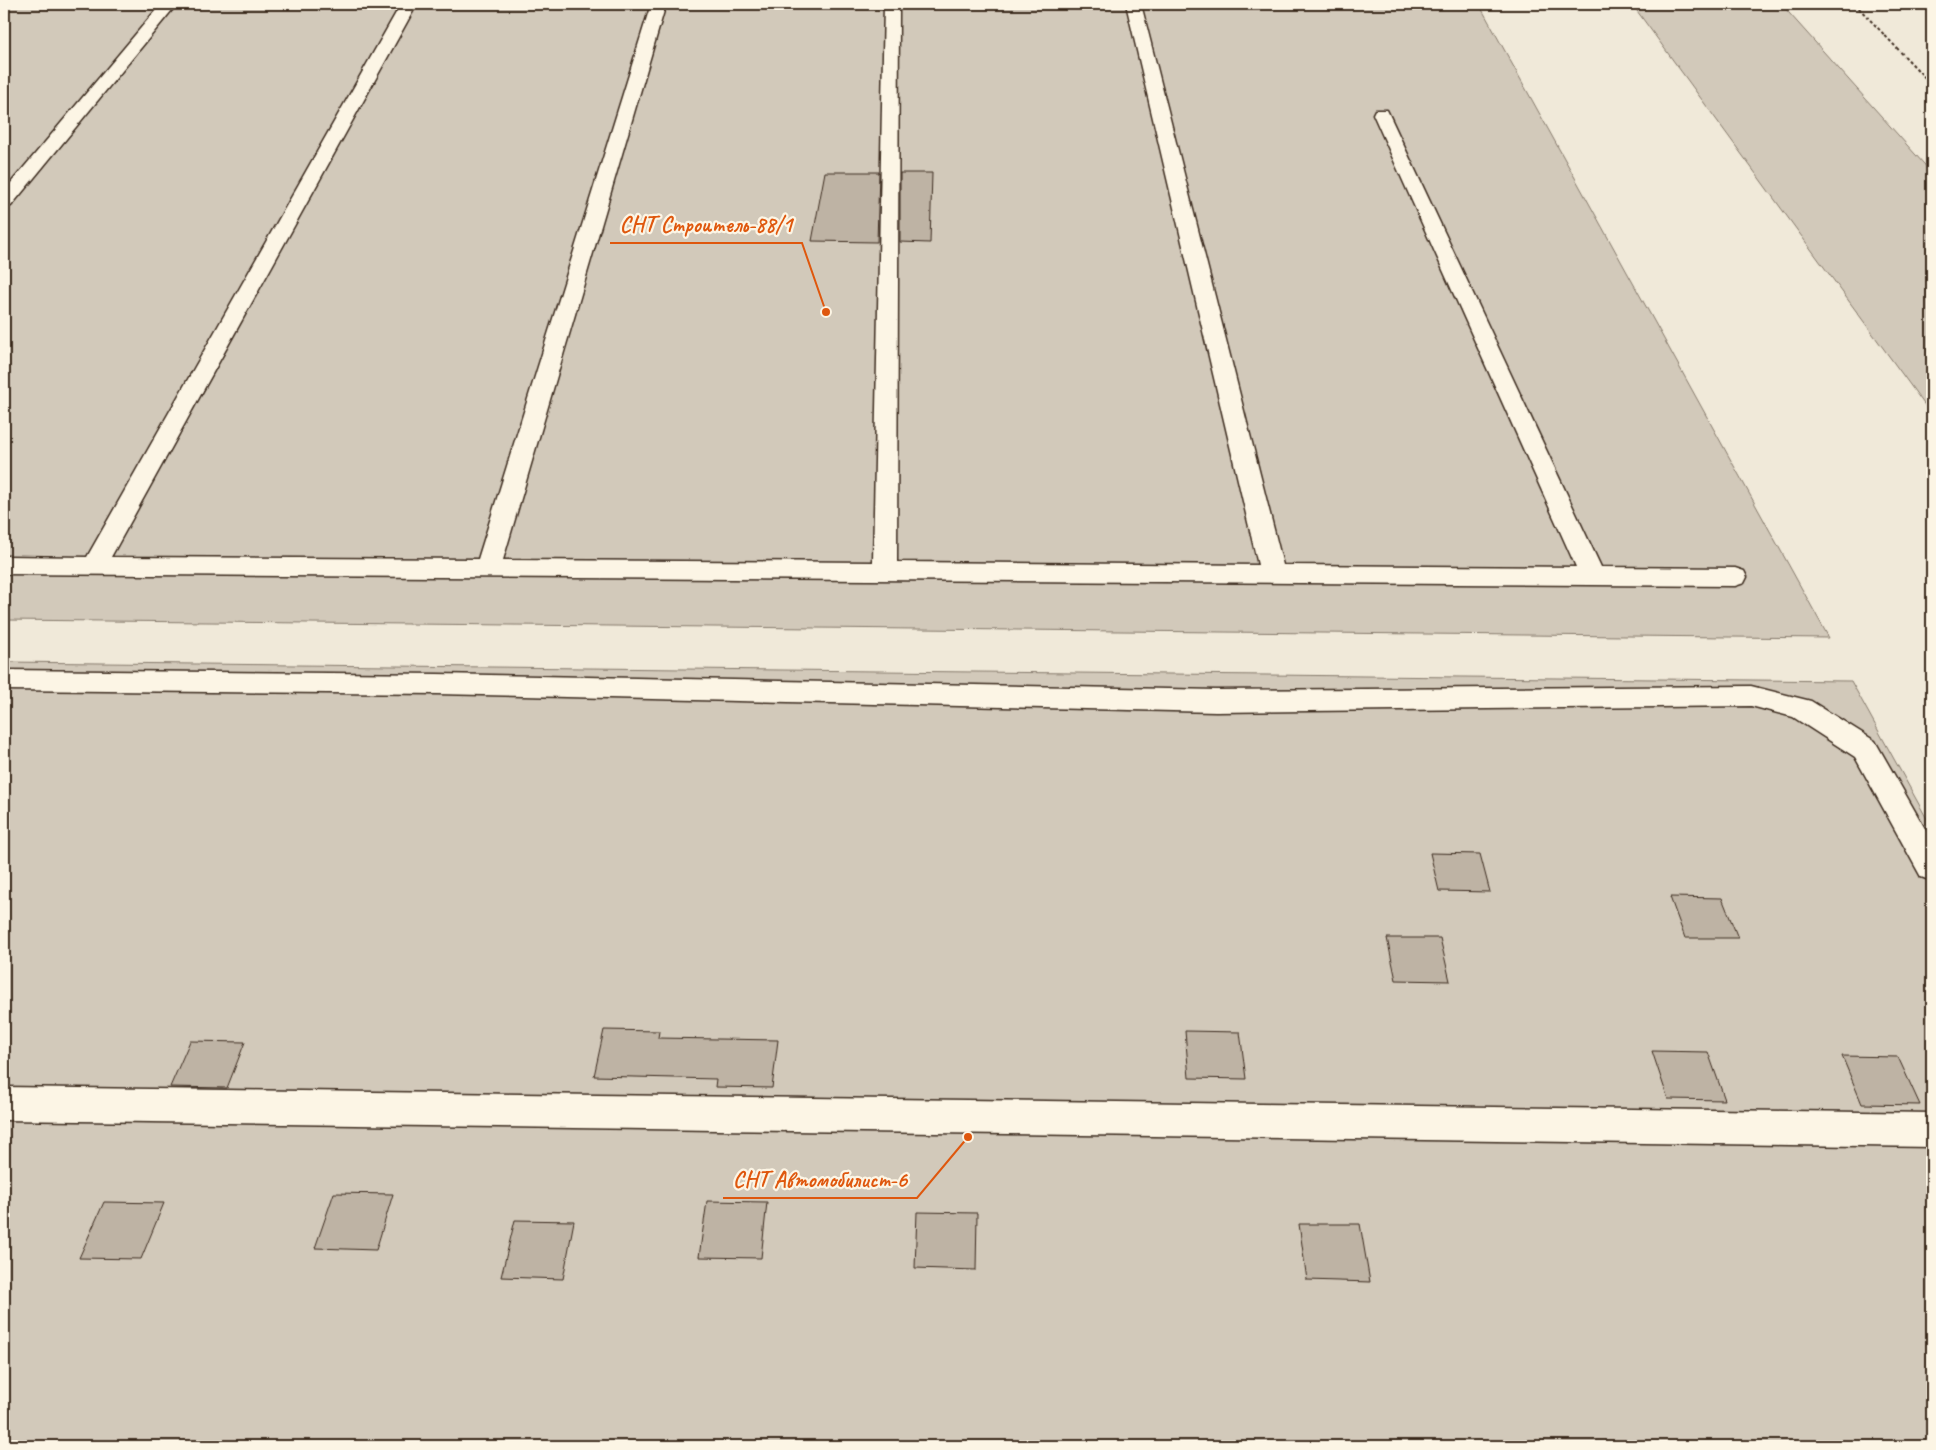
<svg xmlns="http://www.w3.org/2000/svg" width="1936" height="1450" font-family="Caveat,sans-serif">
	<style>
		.green { fill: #d2c9ba; stroke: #867a6c }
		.building { fill: #beb3a4; stroke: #3b2a1e }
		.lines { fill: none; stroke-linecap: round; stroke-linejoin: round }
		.minor-casing { stroke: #3b2a1e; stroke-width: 3 }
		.path { stroke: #3b2a1e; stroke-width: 2; stroke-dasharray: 3 2.5; stroke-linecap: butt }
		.minor { fill: #fcf5e5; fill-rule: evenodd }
		.leader { fill: none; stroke: #df570d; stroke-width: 2 }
		.callout-dot { fill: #df570d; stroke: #fcf5e5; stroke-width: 2 }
		.callout-label { font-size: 22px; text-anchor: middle; font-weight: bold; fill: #df570d; stroke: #fcf5e5; stroke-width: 4.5; stroke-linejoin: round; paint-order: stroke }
	</style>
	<rect width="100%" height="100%" fill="#f0e9d9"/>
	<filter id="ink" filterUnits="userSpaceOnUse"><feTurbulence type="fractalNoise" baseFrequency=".02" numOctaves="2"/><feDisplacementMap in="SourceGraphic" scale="10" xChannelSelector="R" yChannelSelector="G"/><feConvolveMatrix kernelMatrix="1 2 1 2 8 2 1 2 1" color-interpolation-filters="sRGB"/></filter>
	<g filter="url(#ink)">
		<g class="green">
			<path d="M4,4H1479L1829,638L4,620Z"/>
			<path d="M1632,4H1781L1932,173V415Z"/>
			<path d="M4,662L1851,681L1932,828V1446H4Z"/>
		</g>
		<g class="building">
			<path d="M825,172H879L877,242L812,241Z"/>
			<path d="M900,173H932L930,243L900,242Z"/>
			<path d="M1430,853L1480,854L1490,892L1439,891Z"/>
			<path d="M1670,897L1722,898L1738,938H1685Z"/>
			<path d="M1387,938H1440L1450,981L1396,980Z"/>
			<path d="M604,1030L659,1031L658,1038L778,1040L772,1088L715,1087L716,1079L594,1076Z"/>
			<path d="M1185,1031L1240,1032L1246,1079L1189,1078Z"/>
			<path d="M190,1041L245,1042L227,1088L170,1087Z"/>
			<path d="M1652,1051L1708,1052L1725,1100L1668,1099Z"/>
			<path d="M1842,1056L1898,1057L1920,1105L1862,1104Z"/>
			<path d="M334,1193L393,1194L376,1250L315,1248Z"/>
			<path d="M707,1201L767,1202L761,1258L699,1257Z"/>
			<path d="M104,1202L164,1203L141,1259L79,1258Z"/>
			<path d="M917,1212L977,1213L976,1270L915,1268Z"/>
			<path d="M515,1220L574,1221L563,1279L501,1277Z"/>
			<path d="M1299,1224H1360L1370,1282L1307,1280Z"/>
		</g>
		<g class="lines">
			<defs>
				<g id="minor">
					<path d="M161,4H177L11,206L4,207V191Z"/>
					<path d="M401,4H417L111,557L478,559L651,4H666L503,560L873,562L884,4H899L897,562L1258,565L1126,4H1141L1283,565L1576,567L1373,114L1375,110H1387L1389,114L1601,567L1735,568L1744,571L1747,577L1744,583L1735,586L4,574V556L87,557Z"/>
					<path d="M4,670L437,674L1216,690L1751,686L1811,701L1875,741L1932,841V881L1921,877L1855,757L1793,717L1751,706L1216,712L437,694L4,690Z"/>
					<path d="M4,1087L1932,1113V1147L4,1120Z"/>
				</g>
			</defs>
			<use href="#minor" class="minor-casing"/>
			<path class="path" d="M1855,4L1932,85"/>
			<use href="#minor" class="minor"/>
		</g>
	</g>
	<path class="leader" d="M826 312L802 243H610M968 1137L917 1198H723"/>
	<g class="callout-dot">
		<circle cx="826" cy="312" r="5"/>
		<circle cx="968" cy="1137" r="5"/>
	</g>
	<g class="callout-label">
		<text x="706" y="232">СНТ Строитель-88/1</text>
		<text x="820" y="1187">СНТ Автомобилист-6</text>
	</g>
	<rect width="1936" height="1450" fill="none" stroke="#fcf5e5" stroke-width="20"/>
	<rect x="10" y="10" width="1916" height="1430" fill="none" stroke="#3b2a1e" stroke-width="2" filter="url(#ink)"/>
</svg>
